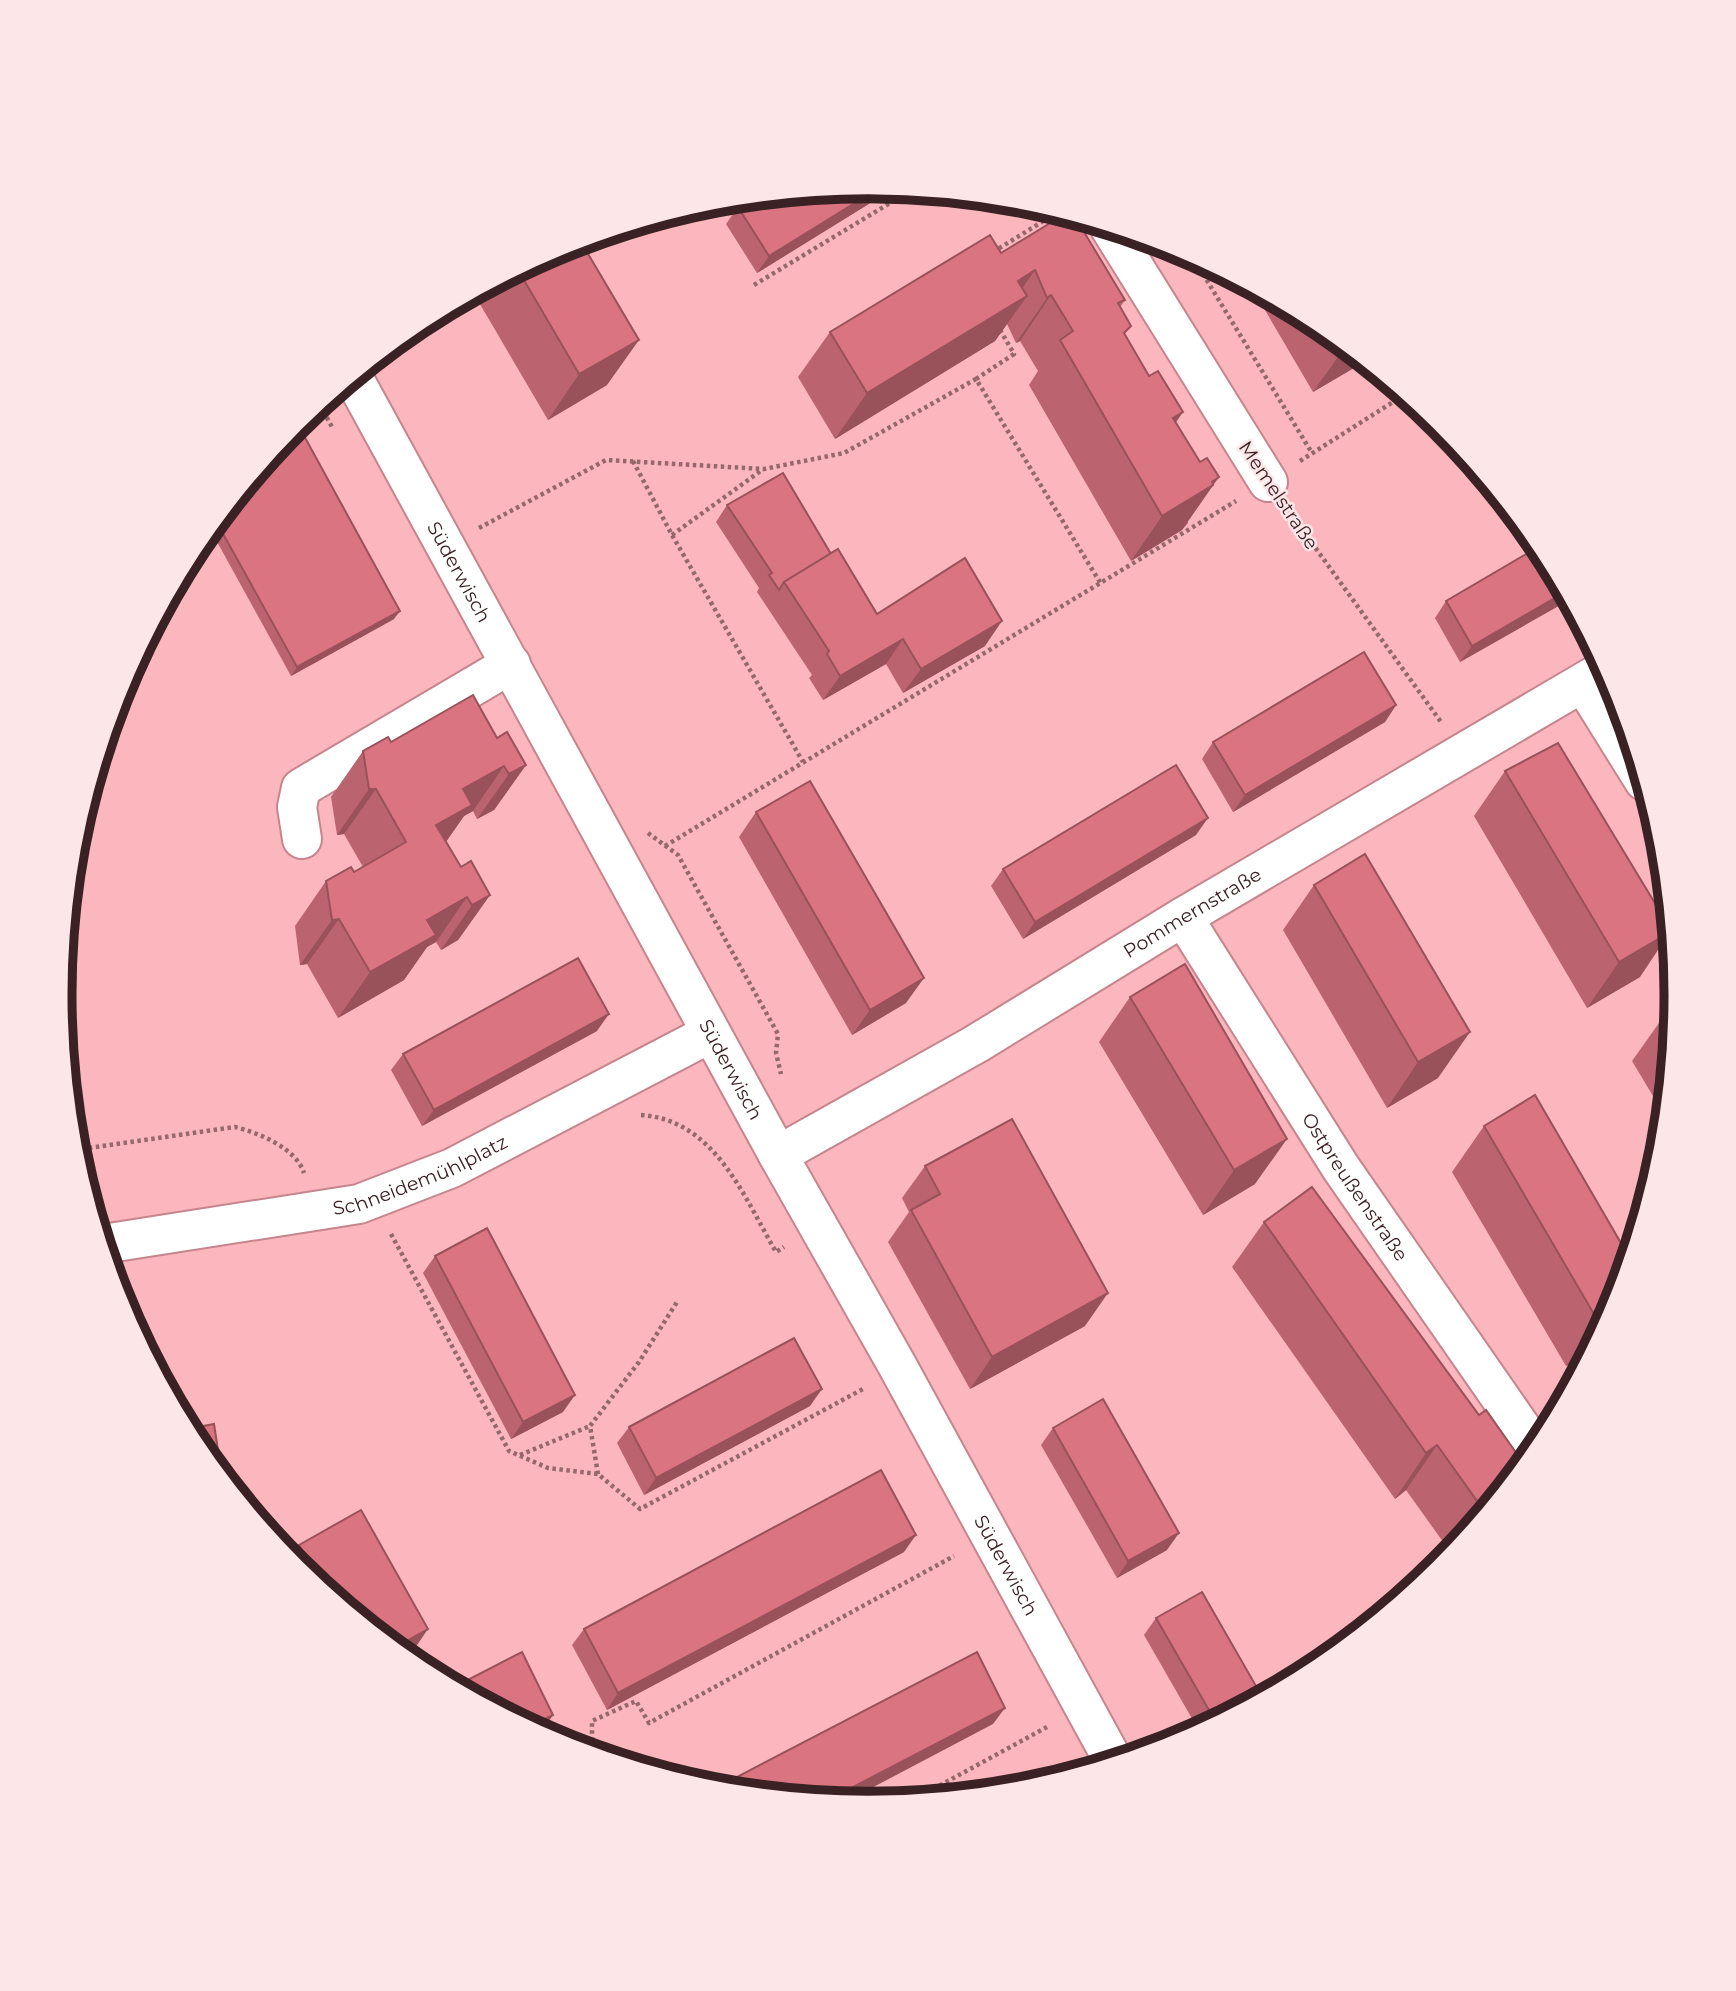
<svg xmlns="http://www.w3.org/2000/svg" width="1736" height="1991" font-family="Montserrat,sans-serif">
	<style>
		.lines { fill: none; stroke-linecap: round; stroke-linejoin: round }
		.minor-casing { stroke: #c6858c; stroke-width: 42 }
		.path { stroke: #95686c; stroke-width: 4.5; stroke-dasharray: 3.5 3.5; stroke-linecap: butt }
		.minor { stroke: #fff; stroke-width: 38 }
		.wall { fill: #bb646f }
		.shaded-wall { fill: #99515a }
		.building { fill: #da7481; stroke: #99515a; stroke-width: 2 }
		.labels { text-anchor: middle; stroke-width: 5; stroke-linejoin: round; paint-order: stroke }
		.street-label { font-size: 19px; fill: #3a2123; stroke: #fce6e8 }
		.rim { fill: none; stroke: #3a2123; stroke-width: 9 }
	</style>
	<rect width="100%" height="100%" fill="#fbb7bd"/>
	<g class="lines">
		<defs>
			<g id="minor">
				<path d="M1110,228L1268,482"/>
				<path id="s1" d="M353,377L778,1155L897,1365L1114,1762"/>
				<path d="M1583,683L1644,781"/>
				<path d="M302,839L297,807L301,788L511,664"/>
				<path id="s2" d="M1183,917L1341,1168L1536,1449"/>
				<path id="s3" d="M778,1155L976,1044L1183,917L1606,669"/>
				<path id="s4" d="M103,1244L359,1204L452,1168L711,1033"/>
			</g>
		</defs>
		<use href="#minor" class="minor-casing"/>
		<g class="path">
			<path d="M993,252L1058,212"/>
			<path d="M1192,256L1312,453"/>
			<path d="M754,285L910,191"/>
			<path d="M976,379L1014,354L999,328"/>
			<path d="M320,405L332,427"/>
			<path d="M633,461L672,535L803,762"/>
			<path d="M1300,461L1404,395"/>
			<path d="M1291,514L1441,722"/>
			<path d="M479,528L606,460L764,469L844,453L976,379L1101,584"/>
			<path d="M672,535L762,470"/>
			<path d="M648,833L678,855L778,1034L776,1053L781,1074"/>
			<path d="M665,846L1236,501"/>
			<path d="M641,1115C715,1120 744,1197 776,1252L784,1247"/>
			<path d="M75,1150L235,1127C259,1133 296,1148 304,1173"/>
			<path d="M391,1234L509,1451L548,1468L598,1474L640,1509L863,1389"/>
			<path d="M520,1455L590,1426"/>
			<path d="M598,1474L590,1426L639,1362L677,1302"/>
			<path d="M582,1750L592,1742V1721L636,1701L649,1723L954,1556"/>
			<path d="M915,1799L1047,1727"/>
		</g>
		<use href="#minor" class="minor"/>
	</g>
	<g class="wall">
		<path d="M868,187L893,189L757,273L726,224L738,207Z"/>
		<path d="M559,248L607,385L548,420L474,294Z"/>
		<path d="M1001,253L1125,300L1120,307L1125,334L1149,376L1183,412L1176,422L1188,523L1182,530L1131,561L1029,385L1038,371L1020,341L1016,343L1007,324L995,341L835,439L798,377L830,332Z"/>
		<path d="M1252,288L1318,323L1364,362L1313,392Z"/>
		<path d="M297,423L394,619L291,676L210,529Z"/>
		<path d="M727,505L831,554L877,614L985,646L903,693L886,664L823,700L809,678L812,675L757,592L759,588L716,522Z"/>
		<path d="M1569,600L1460,662L1435,618L1446,601Z"/>
		<path d="M1396,705L1385,722L1233,812L1202,759L1213,742Z"/>
		<path d="M497,738L526,765L494,810L477,819L473,811L464,816L446,842L461,867L490,895L458,940L441,950L436,942L427,947L404,980L338,1018L307,964L300,965L295,926L326,881L354,872L363,867L344,834L337,835L331,797L363,751L391,742Z"/>
		<path d="M1505,771L1640,977L1587,1008L1474,816Z"/>
		<path d="M756,812L906,1003L852,1035L739,837Z"/>
		<path d="M1196,835L1023,939L991,886L1003,869Z"/>
		<path d="M1314,885L1438,1078L1387,1108L1283,930Z"/>
		<path d="M1130,997L1255,1184L1203,1215L1099,1042Z"/>
		<path d="M1664,1016L1673,1031L1665,1116L1632,1061Z"/>
		<path d="M597,1031L422,1126L391,1070L403,1054Z"/>
		<path d="M1484,1126L1615,1305L1583,1365L1579,1359L1566,1366L1452,1172Z"/>
		<path d="M925,1166L1085,1326L970,1389L888,1242L909,1212L902,1198Z"/>
		<path d="M1264,1222L1479,1415L1524,1464L1451,1553L1406,1490L1395,1499L1232,1267Z"/>
		<path d="M435,1256L563,1412L511,1439L423,1273Z"/>
		<path d="M810,1406L644,1495L617,1443L629,1427Z"/>
		<path d="M1053,1428L1167,1550L1117,1578L1041,1445Z"/>
		<path d="M299,1545L411,1654L405,1657L296,1567L290,1559Z"/>
		<path d="M904,1552L607,1710L572,1645L584,1629Z"/>
		<path d="M1156,1618L1256,1686L1244,1703L1198,1729L1144,1635Z"/>
	</g>
	<g class="shaded-wall">
		<path d="M879,188L893,189L757,273L769,256Z"/>
		<path d="M1035,270L1009,307L1027,296L995,341L835,439L867,393L1018,281Z"/>
		<path d="M1051,295L1020,341L1016,343L1047,298Z"/>
		<path d="M639,340L607,385L548,420L579,374Z"/>
		<path d="M1345,347L1364,362L1313,392Z"/>
		<path d="M1183,412L1151,457L1173,418Z"/>
		<path d="M1219,477L1182,530L1131,561L1162,516Z"/>
		<path d="M1565,592L1569,600L1460,662L1472,646Z"/>
		<path d="M400,611L394,619L291,676L297,667Z"/>
		<path d="M1002,621L985,646L903,693L921,669Z"/>
		<path d="M903,639L886,664L823,700L840,676Z"/>
		<path d="M1396,705L1385,722L1233,812L1245,795Z"/>
		<path d="M526,765L494,810L477,819L509,774Z"/>
		<path d="M504,766L473,811L464,816L440,850L436,825L463,789Z"/>
		<path d="M369,789H376L344,834L337,835Z"/>
		<path d="M1208,818L1196,835L1023,939L1035,922Z"/>
		<path d="M490,895L458,940L441,950L472,905Z"/>
		<path d="M467,897L436,942L427,947L404,980L338,1018L370,972L427,920Z"/>
		<path d="M339,919L307,964L300,965L332,920Z"/>
		<path d="M1670,932L1640,977L1587,1008L1619,962Z"/>
		<path d="M924,978L906,1003L852,1035L870,1010Z"/>
		<path d="M609,1014L597,1031L422,1126L434,1110Z"/>
		<path d="M1470,1032L1438,1078L1387,1108L1418,1062Z"/>
		<path d="M1287,1139L1255,1184L1203,1215L1234,1170Z"/>
		<path d="M1108,1293L1085,1326L970,1389L992,1357Z"/>
		<path d="M1610,1314L1579,1359L1566,1366L1598,1321Z"/>
		<path d="M822,1389L810,1406L644,1495L656,1478Z"/>
		<path d="M575,1395L563,1412L511,1439L523,1422Z"/>
		<path d="M1437,1445L1406,1490L1395,1499L1426,1453Z"/>
		<path d="M1179,1533L1167,1550L1117,1578L1128,1561Z"/>
		<path d="M916,1535L904,1552L607,1710L618,1693Z"/>
		<path d="M428,1629L411,1654L405,1657L394,1648Z"/>
		<path d="M1256,1686L1244,1703L1198,1729L1210,1712Z"/>
		<path d="M1005,1708L993,1724L845,1802L828,1800Z"/>
		<path d="M553,1715L541,1733L529,1727Z"/>
	</g>
	<g class="building">
		<path d="M868,187L879,188L769,256L738,207L752,198Z"/>
		<path d="M1065,214L1075,217L1125,300L1118,303L1131,326L1124,333L1149,376L1158,371L1183,412L1173,418L1200,462L1207,458L1219,477L1212,482L1213,485L1162,516L1060,340L1073,331L1051,295L1047,298L1035,270L1018,281L1027,296L867,393L830,332L990,235L1001,253Z"/>
		<path d="M581,242L639,340L579,374L518,270L559,248Z"/>
		<path d="M297,423L400,611L297,667L216,521Z"/>
		<path d="M783,473L831,554L784,582L779,590L769,575L772,573L727,505Z"/>
		<path d="M1540,546L1565,592L1472,646L1446,601Z"/>
		<path d="M838,549L877,614L965,558L1002,621L921,669L903,639L840,676L827,654L829,651L784,582Z"/>
		<path d="M1364,652L1396,705L1245,795L1213,742Z"/>
		<path d="M473,695L497,738L507,732L526,765L509,774L504,766L463,789L472,805L436,825L461,867L471,861L490,895L472,905L467,897L427,920L436,935L370,972L339,919L332,920L326,881L351,867L354,872L406,842L376,789H369L363,751L388,737L391,742Z"/>
		<path d="M1558,743L1670,928V932L1619,962L1505,771Z"/>
		<path d="M1176,765L1208,818L1035,922L1003,869Z"/>
		<path d="M810,781L924,978L870,1010L756,812Z"/>
		<path d="M1365,854L1470,1032L1418,1062L1314,885Z"/>
		<path d="M578,958L609,1014L434,1110L403,1054Z"/>
		<path d="M1185,964L1287,1139L1234,1170L1130,997Z"/>
		<path d="M1675,1009L1673,1031L1664,1016Z"/>
		<path d="M1535,1095L1629,1257L1615,1305L1610,1314L1598,1321L1484,1126Z"/>
		<path d="M1012,1119L1108,1293L992,1357L911,1210L940,1194L925,1166Z"/>
		<path d="M1312,1187L1479,1415L1486,1410L1524,1464L1485,1512L1437,1445L1426,1453L1264,1222Z"/>
		<path d="M487,1228L575,1395L523,1422L435,1256Z"/>
		<path d="M794,1338L822,1389L656,1478L629,1427Z"/>
		<path d="M1103,1399L1179,1533L1128,1561L1053,1428Z"/>
		<path d="M214,1424L222,1476L196,1444L187,1429Z"/>
		<path d="M881,1470L916,1535L618,1693L584,1629Z"/>
		<path d="M361,1510L428,1629L394,1648L326,1591L299,1545Z"/>
		<path d="M1202,1592L1256,1686L1210,1712L1156,1618Z"/>
		<path d="M522,1652L553,1715L529,1727L454,1687Z"/>
		<path d="M977,1652L1005,1708L828,1800L714,1789Z"/>
	</g>
	<g class="labels">
		<g class="street-label">
			<text transform="translate(1279 495) rotate(56)" y="7">Memelstraße</text>
			<text dy="7" stroke="none"><textPath href="#s1" startOffset="222">Süderwisch</textPath></text>
			<text dy="7" stroke="none"><textPath href="#s3" startOffset="480">Pommernstraße</textPath></text>
			<text dy="7" stroke="none"><textPath href="#s1" startOffset="789">Süderwisch</textPath></text>
			<text dy="7" stroke="none"><textPath href="#s4" startOffset="326">Schneidemühlplatz</textPath></text>
			<text dy="7" stroke="none"><textPath href="#s2" startOffset="320">Ostpreußenstraße</textPath></text>
			<text dy="7" stroke="none"><textPath href="#s1" startOffset="1356">Süderwisch</textPath></text>
		</g>
	</g>
	<path d="M0 0H1736V1991H0ZM72 995a796 796 0 1 1 1592 0a796 796 0 1 1-1592 0Z" fill="#fce6e8" fill-rule="evenodd"/>
	<path class="rim" d="M72 995a796 796 0 1 1 1592 0a796 796 0 1 1-1592 0Z"/>
</svg>
